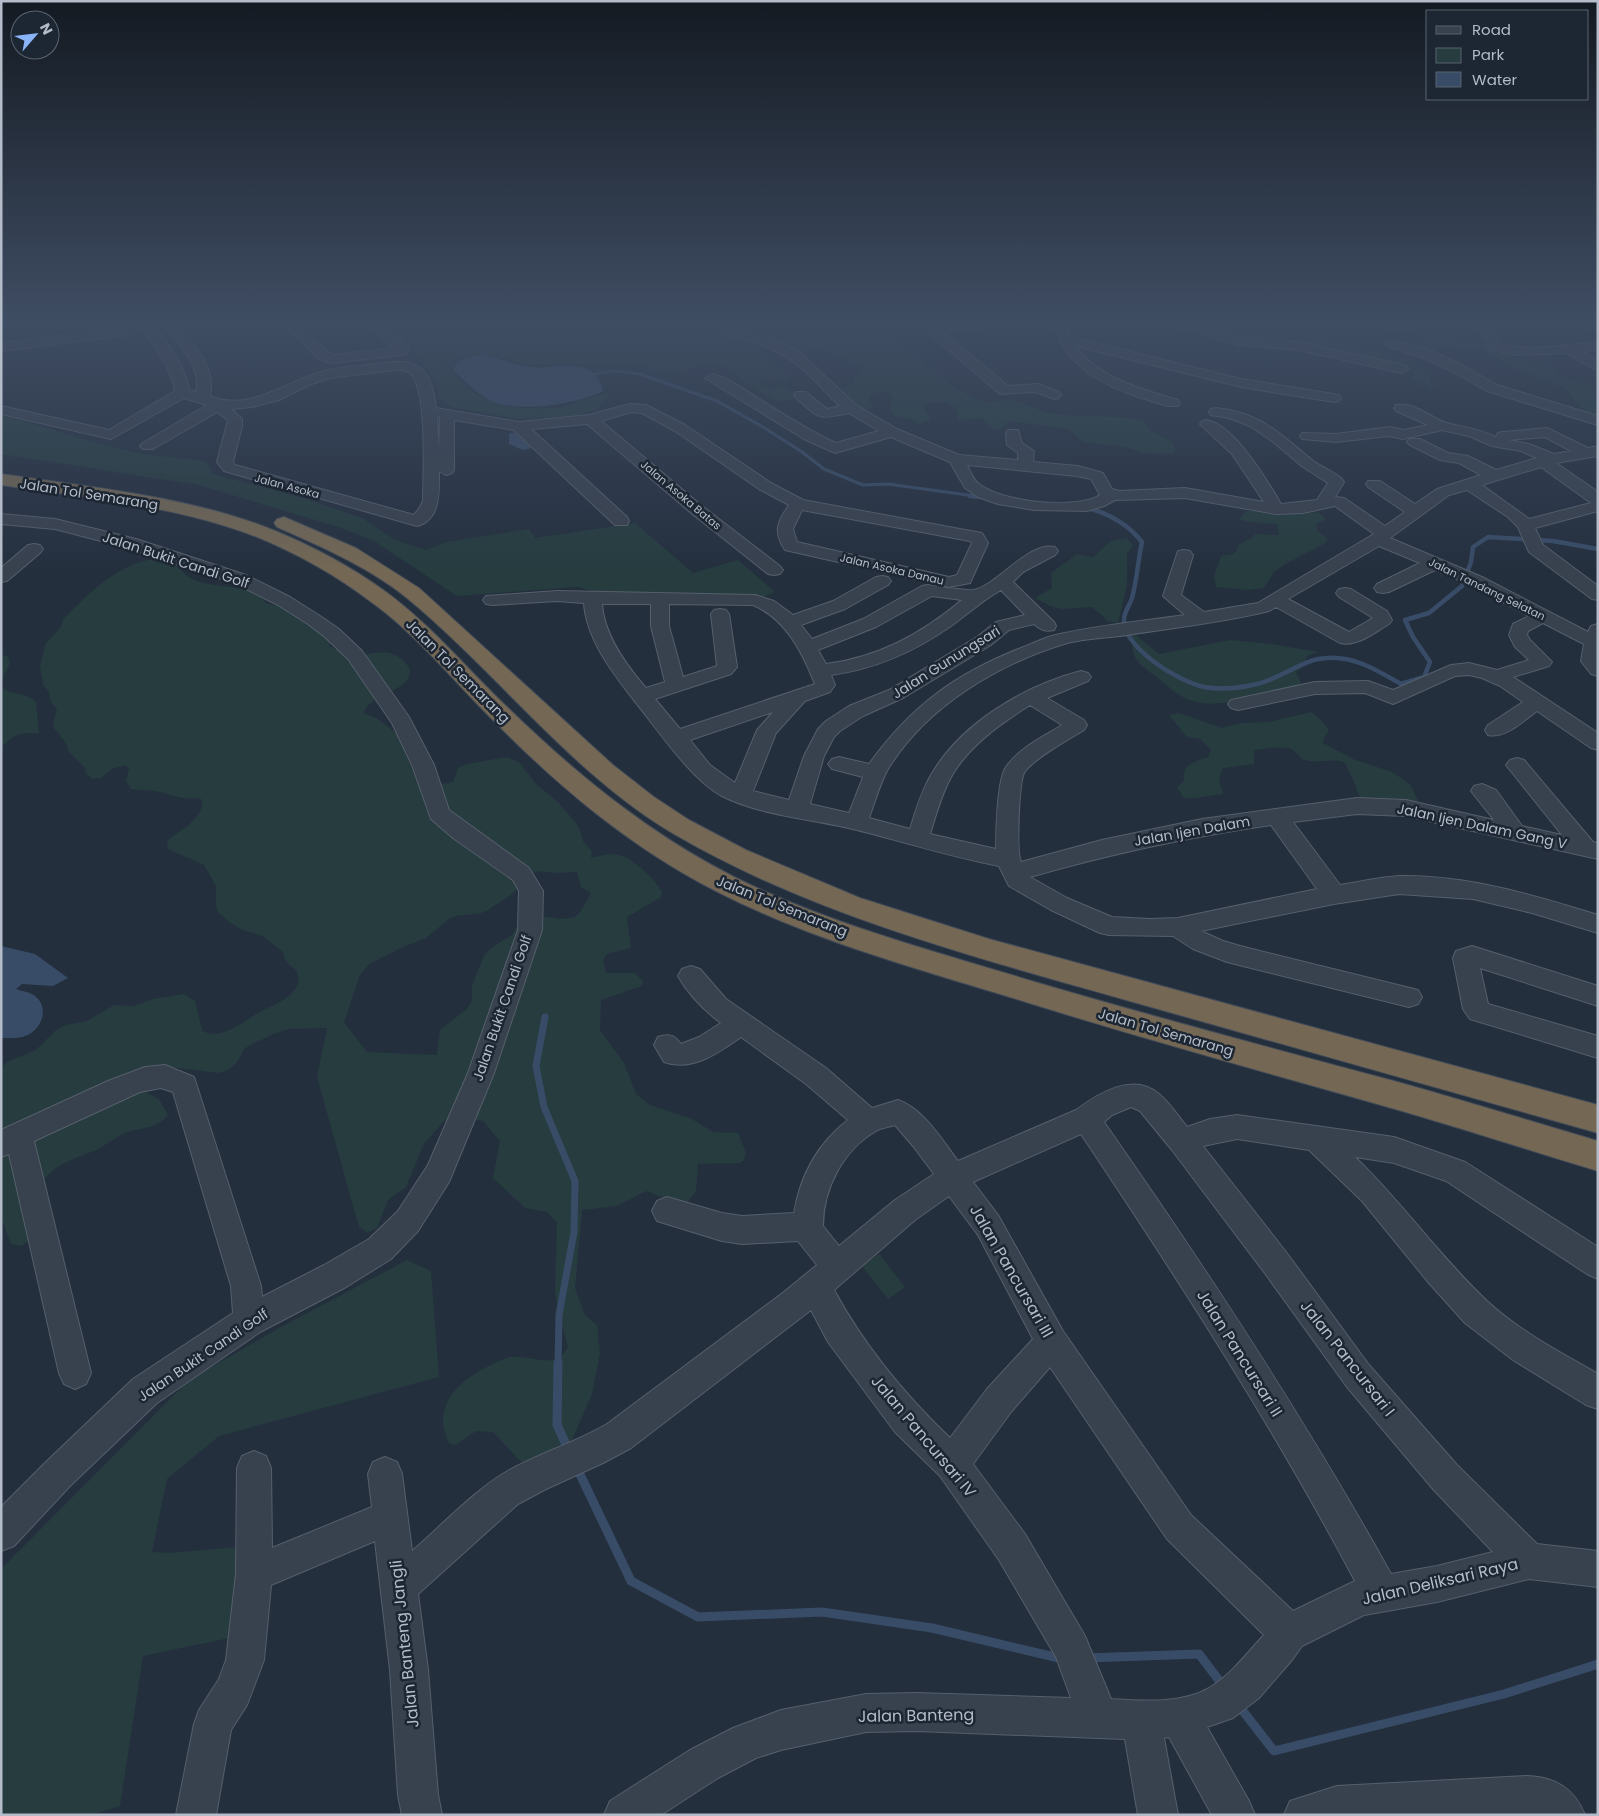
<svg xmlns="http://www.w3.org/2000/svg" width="1599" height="1816" font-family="Poppins,sans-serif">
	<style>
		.green { fill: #263c3f; fill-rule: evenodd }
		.water { fill: #394c67 }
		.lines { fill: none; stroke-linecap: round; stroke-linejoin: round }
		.stream-far3 { stroke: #394c67; stroke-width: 3 }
		.stream-far2 { stroke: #394c67; stroke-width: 4.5 }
		.stream-far1 { stroke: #394c67; stroke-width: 7 }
		.stream { stroke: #394c67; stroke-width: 9 }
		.minor-casing { stroke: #565f6c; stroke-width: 2 }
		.highway-casing { stroke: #434c59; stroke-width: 2 }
		.minor { fill: #38414e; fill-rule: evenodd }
		.highway { fill: #746855; fill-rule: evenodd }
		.labels { text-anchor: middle; stroke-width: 5; stroke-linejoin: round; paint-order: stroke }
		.far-street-label { font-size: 11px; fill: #b4bcc9; stroke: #1d2633 }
		.street-label { font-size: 14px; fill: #b4bcc9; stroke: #1d2633 }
		.near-street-label { font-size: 16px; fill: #b4bcc9; stroke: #1d2633 }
	</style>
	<rect width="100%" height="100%" fill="#242f3e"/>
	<g class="green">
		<path d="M377,318H557L614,322L656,318H678L690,319L751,341L756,346L757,352C769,360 786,368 789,382H781L772,377L758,380L761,385L770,389L784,386L800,397L780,402L743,382L733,370L711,364L662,373L641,364L623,363L600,367L575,364L531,365L483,353L464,356L446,363C448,370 452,373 457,378C487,408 520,412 561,407C571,405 602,392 608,394L605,402L598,409L574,416L518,419L453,407L444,403L439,398L438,386L422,361Z"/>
		<path d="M1168,318H1263L1298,325L1338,341L1416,364L1430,376V381L1434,386L1432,389L1412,379L1411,377L1414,375L1411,371C1332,346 1246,349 1168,318Z"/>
		<path d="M793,322L833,331H848L860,326L892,333L897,340C923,361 949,388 981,401C992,405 1000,398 1011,400C1026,403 1039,412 1055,414C1083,417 1116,415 1143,420L1151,431L1172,442L1175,448L1173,454L1144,453L1125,447L1083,442L1072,432L1064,428L1009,421L1000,430L992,429L982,418L958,420V411L948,402H932L922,405L931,420L918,424L911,419L895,416L891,413L890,408L893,394L884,392L872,393L869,400L873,405V408L861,411L838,391L842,387L853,384L854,378L862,370L861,365C833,361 826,339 797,355L765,336L766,333C776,333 781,333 785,323Z"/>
		<path d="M1425,323L1429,328L1454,336L1490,346L1522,359L1547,365L1559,376L1593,386L1598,391L1595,399L1598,401V415L1587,411L1580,406L1565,388L1521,371L1493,356L1474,349L1461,350L1446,346L1427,351L1411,345L1419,340L1416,334L1396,327Z"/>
		<path d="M1,415C45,426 86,442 130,451C154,457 178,457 202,461L207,463L213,474L306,499L362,518L395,540L426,550L446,542L529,529L535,538L635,523L693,573L738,560L775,592L764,597L634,595L601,593L578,587L457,596L374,541L341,528L199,485L1,454Z"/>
		<path d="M1268,509L1298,514L1318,512L1326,519L1316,524L1317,530L1328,539L1324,544L1285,564L1274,572L1264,588L1247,590L1216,587L1214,576L1221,556L1233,554L1237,550L1238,545L1253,537L1255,534L1279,535L1277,524L1249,522L1238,519L1247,511Z"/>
		<path d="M1127,538L1133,546L1127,554V585L1118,623L1106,621L1104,617L1092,607L1062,609L1052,607L1035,598L1052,588L1051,573L1077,554L1093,557L1111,541Z"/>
		<path d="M159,558L179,563C181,567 181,570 184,573C206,594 251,578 266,603L290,609L291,614L309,621L329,640V646L340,651L346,659C370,655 393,642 410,669C412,693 369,693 364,713L378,719L396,733L417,780L437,785L453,782L458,768L467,764L507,757L520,763L536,784L558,802L579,827L583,841L592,851L591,858C600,856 609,853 618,855C631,856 656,880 662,892L660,898L627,917L631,948L607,954L603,960L606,973H635L643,981L642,985L639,987L601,1000L600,1030L624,1063L636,1094L650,1105L692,1119L713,1132L738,1133L746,1153L743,1161L739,1163L698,1164L696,1191L685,1206L646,1191L617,1206L582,1210L575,1288L585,1315L597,1325L600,1353L592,1394L568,1449L527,1468L493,1432L476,1431L455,1445L449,1443C447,1438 444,1431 443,1425C441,1395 467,1376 491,1365C497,1362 505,1357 512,1357C533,1355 556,1371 568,1347L559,1315L555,1293L557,1222L547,1212L525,1208L493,1178L500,1141L483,1121L464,1117L444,1121L424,1144L406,1187L388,1200L377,1228L367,1233L359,1227L317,1077L327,1028L289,1029L271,1035L245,1048L236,1064L228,1070L218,1073L170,1067H161L140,1087L145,1092L159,1099L168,1115C157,1128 147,1127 131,1131C118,1134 106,1146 94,1151C34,1173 41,1179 33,1238L21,1246L11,1244L1,1217V1067L9,1061L36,1050L55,1031L66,1025L87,1021L114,1005L133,1006L153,999L184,994L195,1001L202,1030C217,1042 240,1024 253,1016C268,1006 293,1001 299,981L297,971L287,963L282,951L262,936L243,930L230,923L218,912L216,906V886L204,865L168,849L167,843L168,840C180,830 204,819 202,800L199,798C184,801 174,795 160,792C150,790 140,790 131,789L126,781L129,768L125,765L112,769L101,778L93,779L86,774L85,768L69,752L65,742L54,728L53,723L57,709L51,702L49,692L43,685L40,665L46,643L61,627L63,619C91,592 117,563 159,558ZM539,871L554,873L577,872L581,887L591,893L581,911L575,917L562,919L541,916L516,928L513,934L491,948L485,954L472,985V1000L468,1008L440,1030L437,1055L367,1052L344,1022L359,977L369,964L401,948L426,938L449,919L456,916L481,913L488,910L512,894L531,873Z"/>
		<path d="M1132,632L1159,654L1230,640L1271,644L1318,652L1307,656L1302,668L1296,672L1302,685C1274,692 1223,709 1197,702C1181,699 1170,688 1158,678C1136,662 1131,660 1132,632Z"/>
		<path d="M1,655L8,656L10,663L2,679V687C12,696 26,692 36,702L39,734C20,731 15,735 1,747Z"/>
		<path d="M1312,712L1322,721L1329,730L1324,738L1323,743L1353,759L1392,772L1410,784L1419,803L1363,804C1356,790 1353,776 1344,762C1329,758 1318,764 1305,760C1300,759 1298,753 1293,750C1284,745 1265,749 1254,750V764L1223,768L1219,779L1223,794C1209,795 1197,799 1184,798L1177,787L1184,781C1181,765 1196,761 1208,757L1211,750L1200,739L1187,737L1169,715L1179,713L1222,728L1242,723L1269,722Z"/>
		<path d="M879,1254L905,1287L888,1299L862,1266Z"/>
		<path d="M407,1260L431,1271L439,1377L219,1436L167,1479L152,1552L169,1553L238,1547L229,1638L143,1656L120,1806L91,1815H1V1569L189,1380L281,1327Z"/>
	</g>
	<g class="water">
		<path d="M484,354C497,358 509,363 522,366C553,373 592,350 603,391C577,404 525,412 496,403C482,399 464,380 453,370C460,357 470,357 484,354Z"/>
		<path d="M515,432L532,448L523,450L509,444V434Z"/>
		<path d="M1,946L35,954L68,978L53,986L22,984L16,989C21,991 30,992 35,996C49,1007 43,1027 28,1035C20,1039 10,1038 1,1038Z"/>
	</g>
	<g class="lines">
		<path class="stream-far3" d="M594,374L615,371L640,374L717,401L763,427L802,452L824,469L863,485L888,484L982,497"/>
		<g class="stream-far2">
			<path d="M970,496L982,497"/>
			<path d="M1088,508C1110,514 1128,524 1142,542C1138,560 1137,580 1132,598C1130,605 1124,612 1124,619C1123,648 1179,682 1204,687C1221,690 1240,688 1257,684C1281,679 1302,659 1327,658C1355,656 1378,671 1401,684L1424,677L1430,662L1413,637L1405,620L1429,613L1462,586L1471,562L1473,547L1488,537L1553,541L1598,549"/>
		</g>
		<path class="stream-far1" d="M545,1017L536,1066L544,1107L575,1181L574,1232L559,1315L558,1365"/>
		<g class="stream">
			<path d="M558,1363L557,1425L569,1451"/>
			<path d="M577,1468L631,1581L698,1617L822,1612L932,1628L1063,1659"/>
			<path d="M1087,1658L1199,1654L1224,1687"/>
			<path d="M1239,1706L1274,1751L1504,1694L1598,1664"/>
		</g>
		<defs>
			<g id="minor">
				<path d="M160,318H172C189,341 217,365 210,396C249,413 288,380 325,371C342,366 360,366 378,364C390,362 407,359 419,367C431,375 434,394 436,408L519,422L589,415L630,404L646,405L685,425L771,483L803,500L976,532L982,533L988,543L970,583L949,587L785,550C773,532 777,522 789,505L759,489L675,431L642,413L631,412L601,421L702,506L780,566L783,570L780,574L774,575L768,574L690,512L587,424L531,429L627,517L629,521L627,525H615L514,430L454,420V470L452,473L446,475L439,471C439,491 441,520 417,526L224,471L217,462L228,420L217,412L153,449H143L140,446L143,443L207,405L184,398L111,439L1,414V406L109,430L175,391C170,364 155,348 140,326L146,322L151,323C168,343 184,364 189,390L196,392C203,364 173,340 160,318ZM393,370C399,370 407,369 411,374C428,392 423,476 423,501L420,507L414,515L235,465L233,462L242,426V419L231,409L252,407L279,400L309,385L330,378ZM437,417H440L439,449ZM802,510L970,541L972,543L957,575L949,577L797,542L793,529Z"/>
				<path d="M278,318H291L328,352L334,355L393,348L363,318H376L409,349L406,354L401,355L332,363L327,362L318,358Z"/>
				<path d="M694,318H715L726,320L730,326L764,335L799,352L856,405L897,429L959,455L1018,460V453L1007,445L1006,433L1008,430H1018L1022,443L1034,451L1033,462L1078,466L1103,473L1112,489L1119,491L1185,488L1264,502L1232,454L1200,424L1202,421L1207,420C1235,426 1267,480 1281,504L1317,500L1328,483L1303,467L1272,441L1250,426L1229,418L1211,415L1209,412L1211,409L1216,408C1260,412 1280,434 1312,460C1321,467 1333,471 1342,479L1344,482L1335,497L1344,498L1385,526L1405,512L1368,487L1366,484L1368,481H1380L1415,504L1437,489L1481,475L1459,463L1440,460L1410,445L1407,442L1410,439H1420L1448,453L1468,456L1496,470L1537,458L1521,451L1492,446L1469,436L1442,430L1403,439L1389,436L1336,442L1302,439L1300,436L1302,433L1336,434L1390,427L1404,430L1428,425L1396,411L1394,408L1396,405C1413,401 1431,418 1447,423C1466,428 1477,428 1496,437L1498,433L1503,432L1547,428L1588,448L1598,446V456L1556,463L1598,492V511L1535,528L1543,545L1598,586V600L1592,599L1529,552L1518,527L1508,517L1467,490L1449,495L1390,538L1482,577L1588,632L1591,626L1598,624V676L1591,674L1581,661L1584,644L1543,623L1528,631L1527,635L1530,640L1552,662L1549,666L1513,677L1598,733V750L1591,748L1537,711C1523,721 1505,739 1488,735L1485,730L1488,725L1523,702L1500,686L1482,678L1469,675L1455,676L1393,704L1365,693L1315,694L1238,710L1231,708L1228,704L1231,700L1315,682L1368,681L1393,690L1451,665L1469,663L1497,670L1529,660L1515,647L1509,635L1513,624L1529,616L1470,585L1435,570L1389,592L1383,593L1377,592L1374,588L1377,584L1420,563L1379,546L1288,599L1349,632L1373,618L1339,597L1336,593L1339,589L1345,588L1351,589L1387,611L1392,620L1389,624C1375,632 1358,647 1340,643L1276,607L1269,611C1221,623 1170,628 1120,636C1102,638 1081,639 1064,644C996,665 926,707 888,769C880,783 875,802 869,818L910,829C916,810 921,792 931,775C961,723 1024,686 1081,671L1088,673L1091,677L1088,681L1047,698L1084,720L1087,725L1084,730C1071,738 1031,760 1024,773C1019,784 1016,851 1021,862L1102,840L1202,819L1357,798L1406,800L1494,820L1471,791L1474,786L1482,784L1496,790L1522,826L1562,835L1506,765L1510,760L1517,758L1524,760L1593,842L1598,843V859L1406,816L1357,814L1293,822L1340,885C1359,882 1380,877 1400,876C1468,875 1533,895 1598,915V933L1532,913L1473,899L1399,894L1334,904L1201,931L1223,941L1240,946L1418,990L1422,997L1418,1004L1409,1007L1227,962L1193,949L1173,936L1109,935L1100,933L1051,910L1009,886L999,866C951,857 905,842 857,830C814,819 761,816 722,796C690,779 657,728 633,699C612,672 586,638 584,603L557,601L492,605L486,604L483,600L486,596L557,591L755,595L774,601L793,615L833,601L876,577L882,576L888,577L891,581L888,585L845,609L801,625L812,639L863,619L922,586L928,585C935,586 968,591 974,590C998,585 1028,541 1055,547L1058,551L1055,555L1023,572L1013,582L1054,622L1056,626L1054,630C1045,632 1041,630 1034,624L1009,630L991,645L903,698L863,716L840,731L834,737L824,756L810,804L849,813L863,777L832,769L828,764L832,759L839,757L869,764C911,706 955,674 1021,648C1034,643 1047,636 1060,634C1101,625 1143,621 1185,615L1163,596L1178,551L1184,550L1190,551L1193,555L1181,595L1204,612L1258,603L1374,534L1335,506L1303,513L1276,514L1185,498L1115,500L1104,506L1087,511L1034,510L998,504L978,497L965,488L950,462L891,437L835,453L804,439L705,378L712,374C729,378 745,390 759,399C785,415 809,431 836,443L879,431L849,413C816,420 821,419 796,398L794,395L796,392H806L827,409L840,406C827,395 817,381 804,370C780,349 751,340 720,332L716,326L695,321ZM1545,437L1571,451L1554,454L1529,444L1508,440ZM967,465L1077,476L1091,479L1100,495C1076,510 1001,502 979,484C973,480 970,471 967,465ZM1541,467L1591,503L1529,519L1482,485ZM1001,590L1025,615L996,622L977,637L889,690L849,706L826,721L818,729L804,756L789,800L753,791L776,733L805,701L830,692L835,685L831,675C875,669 914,652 951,626C968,614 983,600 1001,590ZM932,596L962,600C921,634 879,657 826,664L818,650L876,627ZM602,604H651V626L665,682L646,688C626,665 604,635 602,604ZM669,604L753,605C786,619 802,652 815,684L680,729L655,699L731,674L737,667L729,614L726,610L720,609L714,610L711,614L717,666L683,677L669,626ZM1030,705L1062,725C1043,737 1019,748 1006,767C997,780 996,832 996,849L930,834C936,815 941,796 950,779C967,747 1000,724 1030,705ZM773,712L757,730L735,783L710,765L690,740ZM1271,825L1317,889L1178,918L1150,919L1112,917L1067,898L1030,877C1110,854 1189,837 1271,825Z"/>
				<path d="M995,318H1038L1032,322L943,332L1008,386L1038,384L1059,392L1061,395L1059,398L1054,399L1036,392L1000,394L929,333L931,327L940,323Z"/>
				<path d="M1051,318H1063L1070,337L1241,379L1334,394L1339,395L1341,398L1339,401L1334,402L1241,387L1076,346C1097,378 1144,390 1178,400L1180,403L1178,406H1168C1117,391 1066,375 1051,318Z"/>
				<path d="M1157,318H1176L1240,337L1300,342L1406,366L1408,369L1401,373L1300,350L1239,345L1158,321Z"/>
				<path d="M1497,318L1585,319L1598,322V330L1585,327L1486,326L1496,335L1500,343C1530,353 1566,344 1598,342V350L1582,351L1598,361V371L1566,353L1516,355L1489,349L1485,339L1472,326L1405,328L1387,331L1381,327L1382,324L1405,320Z"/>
				<path d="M122,328L129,332L127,335L1,351V343Z"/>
				<path d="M1392,339L1431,351L1458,363L1497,385L1598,416V425L1487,391L1448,369L1421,357L1387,346L1385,343L1387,340Z"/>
				<path d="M1,514L55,519L136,539L246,575L290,597L320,616L339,629L362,651L409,717L434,765L449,810L529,868L543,891L542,930L494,1073L449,1182L418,1231L391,1259L346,1287L260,1332L157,1403L70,1486L14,1546L1,1551V1507L46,1462L133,1379L233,1313L231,1286L173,1092L161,1088L140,1092L34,1141L91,1373L86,1384L75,1389L64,1384L59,1373L9,1154L1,1157V1130L108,1081L145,1067L165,1065L194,1077L261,1286L262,1297L324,1265L369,1239L398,1211L428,1165L468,1073L518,930L519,891L513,880L453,838L431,819L412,765L392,723L348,659L325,637L308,624L278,605L234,583L124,547L55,529L1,524Z"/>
				<path d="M34,544L40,545L43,549L40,553L7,581L1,582V568L28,545Z"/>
				<path d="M1472,946L1598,986V1006L1480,968L1488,1004L1598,1036V1058L1470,1019L1463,1009L1453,958L1456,951Z"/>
				<path d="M691,966L700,969L726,999L826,1068L872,1108L898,1100C925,1110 941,1139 958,1161L1076,1110C1099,1093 1133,1072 1159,1094C1170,1103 1178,1116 1187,1127L1210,1119L1237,1115L1394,1137L1465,1162L1598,1247V1279L1587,1274L1446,1181L1394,1163L1355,1157C1402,1202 1439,1256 1487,1301C1519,1331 1560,1352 1598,1374V1409L1586,1405L1513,1360L1465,1323L1429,1283L1362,1201L1309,1150L1237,1139L1203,1146L1286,1252L1369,1365L1457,1465L1537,1544L1598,1551V1587L1529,1579L1437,1602L1364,1615L1302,1646L1292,1660L1259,1698L1233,1718L1207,1727L1249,1801L1255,1815H1212L1169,1737L1164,1738L1178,1815H1138L1125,1739L917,1731L866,1732L781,1750L756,1758L718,1778L661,1815H604L610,1801L690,1750L733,1728L781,1710L866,1694L917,1693L1071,1698L1056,1657L999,1560L940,1476L895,1432L828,1342L811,1310L631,1448L603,1463L546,1489L518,1504L418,1594L428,1670L438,1795L442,1815H402L398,1795L390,1670L375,1541L271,1585L264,1660L247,1705L231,1730L216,1815H176L194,1724L199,1710L219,1679L226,1660L236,1574L237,1468L242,1456L254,1451L266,1456L271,1468L272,1548L372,1507L368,1474L373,1462L385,1457L397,1462L402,1474L412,1551C440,1527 475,1490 506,1472C539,1453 575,1443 607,1424L784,1292L817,1265L798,1241L742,1244L722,1241L657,1221L652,1211L657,1201L667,1197L722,1213L742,1216L794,1213C800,1176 818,1143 848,1120L806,1084L741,1037C718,1053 692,1072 664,1062L654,1045L658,1037C668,1034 674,1034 681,1044L699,1037L721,1023C705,1011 688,994 678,976L682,969ZM1131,1107L1140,1111L1172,1150L1264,1272L1347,1387L1433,1489L1493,1552L1437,1566L1391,1574C1304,1417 1206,1268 1104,1122L1112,1115ZM895,1125L913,1146L934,1174L895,1200L839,1246L823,1226C823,1189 843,1150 876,1131C881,1128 889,1127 895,1125ZM1081,1134C1178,1279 1273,1426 1355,1581L1293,1611L1191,1515L1063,1331L998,1215L973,1182ZM949,1196L978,1235L1033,1339L987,1389L950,1438C905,1395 864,1345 834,1290L915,1220ZM1050,1367L1167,1539L1264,1635C1247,1653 1231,1675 1209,1688C1181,1704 1142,1701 1111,1699L1085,1636L1025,1534L973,1464L1011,1412Z"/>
				<path d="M1527,1776C1555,1777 1574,1788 1585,1815H1284L1290,1801L1337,1786Z"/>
			</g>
			<g id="highway">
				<path d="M1,474C91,487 194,497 278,532C316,548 353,568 386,592C431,625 468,670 508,708C577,775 648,833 734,877C829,924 934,951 1035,982C1154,1017 1274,1049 1394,1081C1462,1100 1530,1121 1598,1141V1171C1532,1151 1467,1130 1402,1111C1276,1075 1150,1041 1026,1002C922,970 813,941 716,891C630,847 559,787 491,718C452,679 415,633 370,601C337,576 300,555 262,539C180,506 88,498 1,485Z"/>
				<path d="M284,517L356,548L419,588L613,765L654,797L689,820L746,850L860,898L989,939L1598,1105V1133C1440,1089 1283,1044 1126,1000C972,956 813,915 674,834C572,774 498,673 407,598C369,567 322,547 277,527L274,523L277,519Z"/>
			</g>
		</defs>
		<use href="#minor" class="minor-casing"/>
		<use href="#highway" class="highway-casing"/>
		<use href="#minor" class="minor"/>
		<use href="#highway" class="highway"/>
	</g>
	<linearGradient id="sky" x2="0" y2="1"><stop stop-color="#141a22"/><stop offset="0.56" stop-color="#3f4d63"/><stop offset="1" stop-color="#3f4d63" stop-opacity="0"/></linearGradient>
	<rect width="1599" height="572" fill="url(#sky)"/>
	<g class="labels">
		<g class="far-street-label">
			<text transform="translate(287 486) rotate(15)" y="4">Jalan Asoka</text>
			<text transform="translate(681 495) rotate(40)" y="4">Jalan Asoka Batas</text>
			<text transform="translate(892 569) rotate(13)" y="4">Jalan Asoka Danau</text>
			<text transform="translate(1487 589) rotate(26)" y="4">Jalan Tandang Selatan</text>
		</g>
		<g class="street-label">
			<text transform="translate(89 494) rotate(9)" y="5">Jalan Tol Semarang</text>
			<text transform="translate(176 560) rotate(18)" y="5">Jalan Bukit Candi Golf</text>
			<text transform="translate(946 662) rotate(-32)" y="5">Jalan Gunungsari</text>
			<text transform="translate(458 671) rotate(45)" y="5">Jalan Tol Semarang</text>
			<text transform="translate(1482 826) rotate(12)" y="5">Jalan Ijen Dalam Gang V</text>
			<text transform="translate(1192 831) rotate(-10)" y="5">Jalan Ijen Dalam</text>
			<text transform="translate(782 906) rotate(22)" y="5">Jalan Tol Semarang</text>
			<text transform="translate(502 1008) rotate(-71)" y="5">Jalan Bukit Candi Golf</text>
			<text transform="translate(1166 1032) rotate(16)" y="5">Jalan Tol Semarang</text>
			<text transform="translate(203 1355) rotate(-34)" y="5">Jalan Bukit Candi Golf</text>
		</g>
		<g class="near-street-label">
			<text transform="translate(1012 1271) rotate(60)" y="6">Jalan Pancursari III</text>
			<text transform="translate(1240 1353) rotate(58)" y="6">Jalan Pancursari II</text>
			<text transform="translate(1348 1358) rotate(52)" y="6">Jalan Pancursari I</text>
			<text transform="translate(924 1436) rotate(50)" y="6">Jalan Pancursari IV</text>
			<text transform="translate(1440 1581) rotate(-13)" y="6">Jalan Deliksari Raya</text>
			<text transform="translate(404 1644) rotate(-96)" y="6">Jalan Banteng Jangli</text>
			<text transform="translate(916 1715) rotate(-1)" y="6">Jalan Banteng</text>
		</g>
	</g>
	<rect width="1599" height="1816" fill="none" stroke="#b4bcc9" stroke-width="5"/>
	<rect x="1426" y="10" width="162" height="90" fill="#1d2633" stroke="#59626f"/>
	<rect x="1436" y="26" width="25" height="8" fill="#38414e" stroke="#59626f"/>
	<text x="1472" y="35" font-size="15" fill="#b4bcc9">Road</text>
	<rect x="1436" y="48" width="25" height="15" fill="#263c3f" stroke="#59626f"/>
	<text x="1472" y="60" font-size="15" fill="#b4bcc9">Park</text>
	<rect x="1436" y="72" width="25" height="15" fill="#394c67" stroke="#59626f"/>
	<text x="1472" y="85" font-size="15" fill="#b4bcc9">Water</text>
	<g transform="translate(35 35) rotate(62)"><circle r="24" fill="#1d2633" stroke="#59626f"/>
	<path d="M0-4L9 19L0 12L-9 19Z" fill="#8ab4f8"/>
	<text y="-8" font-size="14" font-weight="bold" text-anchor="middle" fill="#b4bcc9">N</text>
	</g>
</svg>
